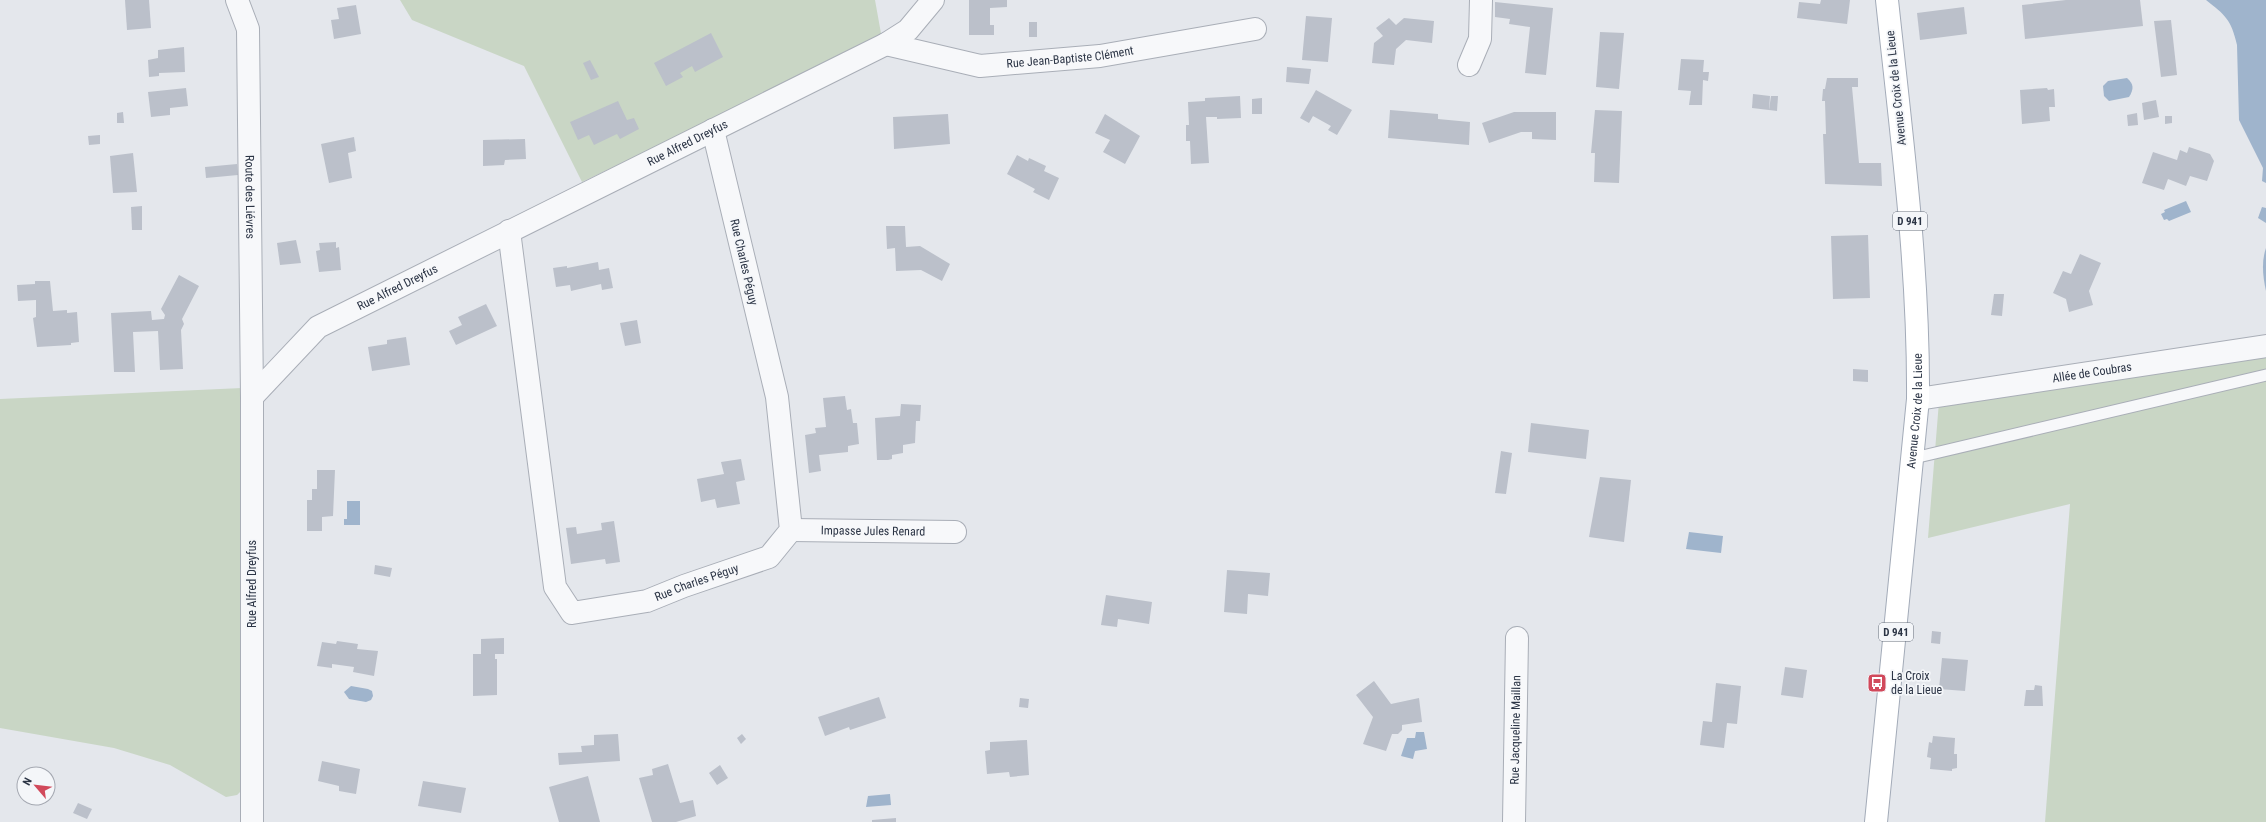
<svg xmlns="http://www.w3.org/2000/svg" width="2266" height="822" font-family="'Roboto Condensed',sans-serif">
	<style>
		.green { fill: #c9d6c5 }
		.water { fill: #9fb4cc }
		.building { fill: #bbc0ca }
		.lines { fill: none; stroke-linecap: round; stroke-linejoin: round }
		.lane-casing { stroke: #a9aeb7; stroke-width: 13 }
		.street-casing { stroke: #a9aeb7; stroke-width: 24 }
		.primary-casing { stroke: #a3abb8; stroke-width: 24 }
		.lane { stroke: #f7f8fa; stroke-width: 11 }
		.street { stroke: #f7f8fa; stroke-width: 22 }
		.primary { stroke: #fff; stroke-width: 22 }
		.labels { text-anchor: middle; stroke-width: 3.5; stroke-linejoin: round; paint-order: stroke }
		.shield { fill: #f4f6f9; stroke: #676e7b; stroke-width: 1 }
		.shield-label { font-size: 11px; font-weight: bold; fill: #2b3445 }
		.street-label { font-size: 12px; fill: #2b3445; stroke: #f4f6f9 }
		.poi-label { font-size: 12px; fill: #2b3445; stroke: #f4f6f9; text-anchor: start }
	</style>
	<rect width="100%" height="100%" fill="#e4e7ec"/>
	<g class="green">
		<path d="M400,0H875L882,39L582,182L524,66L412,20Z"/>
		<path d="M2266,339V822H2045L2070,504L1928,538L1940,389Z"/>
		<path d="M242,388V790L237,795L226,797L170,765L114,748L0,728V399Z"/>
	</g>
	<g class="water">
		<path d="M2206,0H2266V183L2262,181L2263,168L2239,120L2237,45C2231,19 2225,15 2206,0Z"/>
		<path d="M2127,78C2134,84 2134,89 2129,97L2109,101L2104,96L2103,86L2108,81Z"/>
		<path d="M2186,201L2191,212L2169,221L2167,219L2164,220L2161,214L2165,212L2164,210Z"/>
		<path d="M2262,207L2266,208V223L2258,218Z"/>
		<path d="M2266,248V291C2263,277 2261,262 2266,248Z"/>
		<path d="M347,501H360V525H344V519H347Z"/>
		<path d="M1689,532L1723,536L1721,553L1686,549Z"/>
		<path d="M351,686L368,689L372,691L373,696L371,700L366,702L349,699L344,692Z"/>
		<path d="M1416,732H1424L1427,749L1415,751L1413,759L1401,756L1407,738H1415Z"/>
		<path d="M890,794L891,805L866,807L868,796Z"/>
	</g>
	<g class="building">
		<path d="M125,0H149L151,28L127,30Z"/>
		<path d="M969,0H1007V7L990,8V25H994V35H969Z"/>
		<path d="M1821,0H1850L1847,24L1797,18L1799,2L1820,4Z"/>
		<path d="M2066,0H2140L2143,26L2025,39L2022,5Z"/>
		<path d="M1495,2L1553,8L1546,75L1525,73L1530,27L1509,24L1510,19L1495,17Z"/>
		<path d="M356,5L361,34L334,39L331,20L339,19L337,8Z"/>
		<path d="M1964,7L1967,34L1920,40L1917,13Z"/>
		<path d="M1306,16L1332,18L1328,62L1302,60Z"/>
		<path d="M1389,18L1396,25L1404,18L1434,21L1432,43L1406,40L1396,49L1394,65L1372,63L1374,43L1383,36L1376,28Z"/>
		<path d="M2171,20L2177,75L2161,77L2154,21Z"/>
		<rect x="1029" y="22" width="8" height="15"/>
		<path d="M1600,32L1624,33L1619,89L1596,87Z"/>
		<path d="M711,33L723,57L695,72L692,66L680,73L683,77L666,86L654,63Z"/>
		<path d="M184,47L185,72L159,73V76L149,77L148,60L158,58V50Z"/>
		<path d="M1681,59L1704,60L1703,72H1709L1708,81L1703,80L1702,105H1689L1691,91L1678,90Z"/>
		<path d="M590,60L599,77L591,80L583,63Z"/>
		<path d="M1287,67L1311,69L1309,84L1286,82Z"/>
		<path d="M1827,78H1858V87H1852L1859,163H1881L1882,186L1825,184L1823,134H1826L1825,101H1822L1823,89H1825Z"/>
		<path d="M186,88L188,106L170,108V115L151,117L148,92Z"/>
		<path d="M2047,88L2048,90L2054,89L2055,107H2049L2050,121L2022,124L2020,90Z"/>
		<path d="M1316,90L1352,110L1337,135L1328,130L1331,126L1313,116L1309,123L1300,118Z"/>
		<path d="M1753,94L1770,96L1769,110L1752,108Z"/>
		<path d="M1240,96L1241,118L1217,119V117H1206L1209,163L1191,164L1190,141H1186V125H1189L1188,102L1205,101V98Z"/>
		<path d="M1771,96H1778L1777,111L1769,110Z"/>
		<path d="M1262,98V114H1252V99Z"/>
		<path d="M2156,100L2159,117L2144,120L2142,103Z"/>
		<path d="M618,101L627,120L634,118L639,129L620,139L617,134L594,145L589,135L578,140L570,122Z"/>
		<path d="M1390,110L1438,114V119L1470,122L1469,145L1388,138Z"/>
		<path d="M1595,110L1622,111L1619,183L1594,182L1595,153H1591Z"/>
		<path d="M123,112L124,123H117V113Z"/>
		<path d="M1514,112H1556V140L1532,139V132H1521L1489,143L1482,123Z"/>
		<path d="M2137,113L2138,125L2128,126L2127,115Z"/>
		<path d="M948,114L950,144L894,149L893,117Z"/>
		<path d="M1105,114L1140,136L1125,164L1103,152L1110,140L1095,133Z"/>
		<path d="M2165,116H2172V123L2165,124Z"/>
		<path d="M100,135V144L89,145L88,136Z"/>
		<path d="M354,137L356,151L348,153L352,178L329,183L321,144Z"/>
		<path d="M525,139L526,159L505,160L504,165L483,166V140Z"/>
		<path d="M2189,147L2210,154L2214,161L2207,181L2190,176L2186,186L2168,179L2164,190L2142,183L2153,152L2177,160L2180,150L2187,153Z"/>
		<path d="M133,153L137,192L113,193L110,156Z"/>
		<path d="M1017,155L1028,161L1029,158L1046,166L1044,171L1059,178L1049,200L1033,192L1035,189L1007,174Z"/>
		<path d="M237,164L238,175L206,178L205,167Z"/>
		<path d="M142,206V230H132L131,207Z"/>
		<path d="M886,226H905L906,247L920,246L950,264L942,281L921,270L896,271L895,248L887,249Z"/>
		<path d="M1868,235L1870,298L1833,299L1831,236Z"/>
		<path d="M296,240L301,263L280,265L277,243Z"/>
		<path d="M336,242V248L339,247L341,270L319,272L316,251L320,250L319,243Z"/>
		<path d="M2080,254L2101,263L2089,291L2093,305L2069,312L2066,299L2053,293L2063,271L2071,274Z"/>
		<path d="M598,262L599,270L609,268L613,288L602,290L601,284L571,291L570,285L556,287L553,268L567,266V268Z"/>
		<path d="M179,275L199,286L182,319L184,324L181,330L183,369L160,370L158,331L133,332L135,372H114L111,313L151,311L152,320L164,319L165,315L161,309Z"/>
		<path d="M35,281H50L53,311L67,310V313L77,312L79,342L71,343V345L37,347L33,318L36,317V300L18,301L17,285L35,284Z"/>
		<path d="M1994,294H2004L2002,316L1991,315Z"/>
		<path d="M486,304L497,326L456,345L449,331L462,325L458,317Z"/>
		<path d="M637,320L641,343L625,346L620,323Z"/>
		<path d="M406,337L410,365L372,371L368,347L387,344V340Z"/>
		<path d="M1853,369L1868,370V382L1853,381Z"/>
		<path d="M845,396L847,410L851,409L853,423H857L859,444L848,446V452L819,455L821,471L809,473L805,435L816,433L815,428L826,427L823,398Z"/>
		<path d="M901,404L921,405L920,421H916L915,443L903,445V453L892,455V459L888,460H877L875,418L900,416Z"/>
		<path d="M1531,423L1589,430L1586,459L1528,452Z"/>
		<path d="M1501,451L1512,453L1506,494L1495,493Z"/>
		<path d="M741,459L745,480L736,482L740,504L717,508L715,499L701,502L697,479L724,474L721,462Z"/>
		<path d="M317,470H335L333,516L322,517V531H307V500H312V489H317Z"/>
		<path d="M1600,477L1631,480L1624,542L1589,537Z"/>
		<path d="M614,521L620,562L606,564L605,559L571,564L566,528L576,527L577,534L602,530L601,523Z"/>
		<path d="M375,565L392,568L390,577L374,574Z"/>
		<path d="M1227,570L1270,573L1268,596L1248,594L1247,614L1224,612Z"/>
		<path d="M1106,595L1152,602L1149,624L1118,619L1117,627L1101,625Z"/>
		<path d="M1932,631L1941,632L1940,644L1931,643Z"/>
		<path d="M504,638V654H495V659H497V695L473,696V654H481V639Z"/>
		<path d="M337,641L358,644L357,649L378,651L374,676L353,672L354,667L332,664V668L317,666L322,642L336,644Z"/>
		<path d="M1942,658L1968,660L1965,691L1939,689Z"/>
		<path d="M1785,667L1807,670L1803,698L1781,695Z"/>
		<path d="M1374,681L1391,704L1419,698L1422,722L1402,725V730L1398,734H1392L1386,751L1363,744L1373,717L1356,695Z"/>
		<path d="M1716,683L1741,686L1737,724L1727,723L1724,748L1700,745L1703,721L1712,722Z"/>
		<path d="M2035,685L2042,686L2043,706H2024L2026,690H2034Z"/>
		<path d="M879,697L886,718L850,730L849,727L825,736L818,717Z"/>
		<path d="M1020,698L1029,699L1028,708L1019,707Z"/>
		<path d="M618,734L620,761L559,765L558,753L582,752L581,746L594,745V735Z"/>
		<path d="M742,734L746,739L741,744L737,738Z"/>
		<path d="M1933,736L1955,738L1954,754H1957V768L1952,769V771L1930,769L1931,758L1927,757L1929,742L1932,743Z"/>
		<path d="M1027,740L1029,775L1010,777L1009,772L987,774L985,751L990,750V742Z"/>
		<path d="M322,761L360,769L356,794L339,791V786L318,781Z"/>
		<path d="M668,764L680,803L693,800L696,816L676,822H652L639,778L653,775L652,769Z"/>
		<path d="M720,765L728,778L717,785L709,773Z"/>
		<path d="M588,776L600,822H559L549,787Z"/>
		<path d="M423,781L466,788L461,813L418,806Z"/>
		<path d="M78,803L92,809L87,819L73,813Z"/>
		<path d="M896,818V822H872V820Z"/>
	</g>
	<g class="lines">
		<defs>
			<path id="lane" d="M1914,458L2266,375"/>
			<g id="street">
				<path id="s1" d="M237,0L248,29L252,397V822"/>
				<path id="s2" d="M886,44L980,66L1100,56L1255,29"/>
				<path d="M1469,65L1480,39L1481,0"/>
				<path id="s3" d="M509,231L555,587L572,613L647,601L684,586L769,557L791,530L777,397L713,130"/>
				<path id="s4" d="M252,397L318,327L886,44L908,30L933,0"/>
				<path id="s5" d="M1918,399L2266,346"/>
				<path id="s6" d="M791,530L955,532"/>
				<path id="s7" d="M1514,822L1517,638"/>
			</g>
			<g id="primary">
				<path id="s8" d="M1876,822L1918,399C1919,265 1901,133 1887,0"/>
			</g>
		</defs>
		<use href="#lane" class="lane-casing"/>
		<use href="#street" class="street-casing"/>
		<use href="#primary" class="primary-casing"/>
		<use href="#lane" class="lane"/>
		<use href="#street" class="street"/>
		<use href="#primary" class="primary"/>
	</g>
	<defs>
		<symbol id="bus-square" viewBox="-11 -11 22 22"><rect x="-9" y="-9" width="18" height="18" rx="4" fill="#d1495b" stroke="#f4f6f9"/><path d="M-5-6H5V4H4V6H2V4H-2V6H-4V4H-5ZM-3.5-4V0h7V-4ZM-3.5 1.2v1.5H-2V1.2ZM2 1.2v1.5H3.5V1.2Z" fill="#fff"/></symbol>
	</defs>
	<g fill-rule="evenodd">
		<use href="#bus-square" x="1866" y="672" width="22" height="22"/>
	</g>
	<g class="labels">
		<g class="shield">
			<rect x="1893" y="212" width="34" height="18" rx="3"/>
			<rect x="1879" y="623" width="34" height="18" rx="3"/>
		</g>
		<g class="shield-label">
			<text x="1910" y="225">D 941</text>
			<text x="1896" y="636">D 941</text>
		</g>
		<g class="street-label">
			<text dy="4" stroke="none"><textPath href="#s2" startOffset="187">Rue Jean-Baptiste Clément</textPath></text>
			<text transform="translate(1896 88) rotate(-96)" y="4">Avenue Croix de la Lieue</text>
			<text dy="4" stroke="none"><textPath href="#s4" startOffset="509">Rue Alfred Dreyfus</textPath></text>
			<text dy="4" stroke="none"><textPath href="#s1" startOffset="199">Route des Liévres</textPath></text>
			<text transform="translate(744 262) rotate(77)" y="4">Rue Charles Péguy</text>
			<text dy="4" stroke="none"><textPath href="#s4" startOffset="185">Rue Alfred Dreyfus</textPath></text>
			<text dy="4" stroke="none"><textPath href="#s5" startOffset="176">Allée de Coubras</textPath></text>
			<text dy="4" stroke="none"><textPath href="#s8" startOffset="413">Avenue Croix de la Lieue</textPath></text>
			<text dy="4" stroke="none"><textPath href="#s6" startOffset="82">Impasse Jules Renard</textPath></text>
			<text dy="4" stroke="none"><textPath href="#s3" startOffset="519">Rue Charles Péguy</textPath></text>
			<text transform="translate(252 584) rotate(-90)" y="4">Rue Alfred Dreyfus</text>
			<text dy="4" stroke="none"><textPath href="#s7" startOffset="92">Rue Jacqueline Maillan</textPath></text>
		</g>
		<g class="poi-label">
			<text x="1891" y="680">La Croix<tspan x="1891" dy="14">de la Lieue</tspan></text>
		</g>
	</g>
	<g transform="translate(36 786) rotate(298)"><circle r="19" fill="#f4f6f9" stroke="#a4a8b1"/>
	<path d="M0-3L7 15L0 10L-7 15Z" fill="#d1495b"/>
	<text y="-6" font-size="11" font-weight="bold" text-anchor="middle" fill="#2b3445">N</text>
	</g>
</svg>
